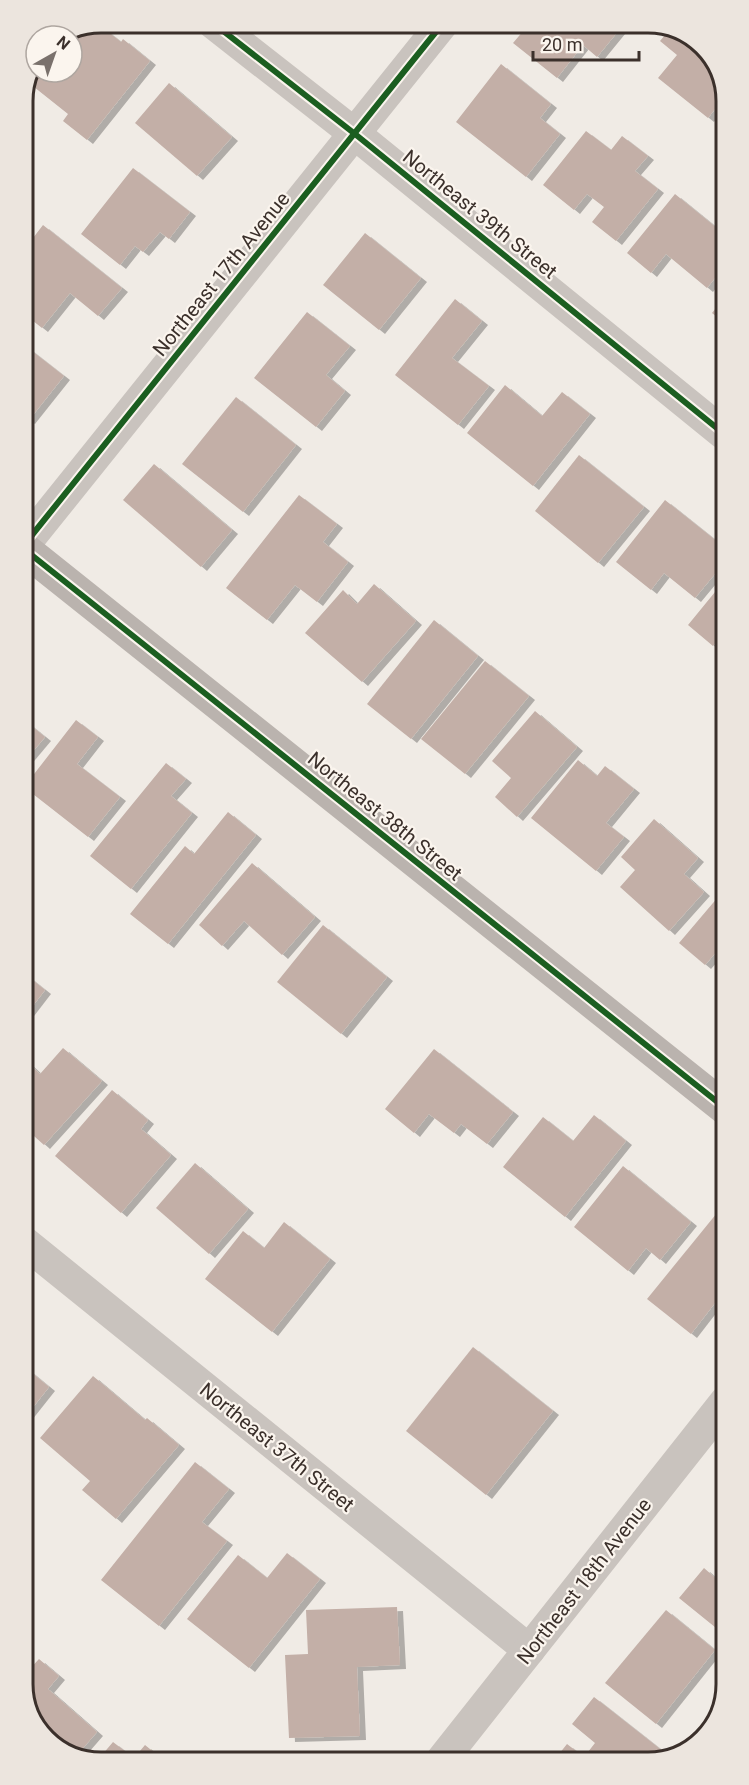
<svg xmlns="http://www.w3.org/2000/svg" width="749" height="1785" font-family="Roboto,sans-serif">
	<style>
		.building { fill: #c3afa7; filter: url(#shadow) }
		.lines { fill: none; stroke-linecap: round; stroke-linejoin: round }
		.street { stroke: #c9c3be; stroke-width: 32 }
		.secondary { stroke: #bab3ae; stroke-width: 33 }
		.cycleway-casing { stroke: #fbf5ee; stroke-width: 10 }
		.cycleway { stroke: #1b5e20; stroke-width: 6 }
		.labels { text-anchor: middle; stroke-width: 4.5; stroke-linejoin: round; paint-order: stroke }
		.street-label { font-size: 20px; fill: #3b302b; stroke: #fbf5ee }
		.rim { fill: none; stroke: #3b302b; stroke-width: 3 }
	</style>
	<defs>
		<filter id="shadow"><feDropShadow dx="6" dy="4" stdDeviation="0" flood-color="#0004"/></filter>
	</defs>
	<rect width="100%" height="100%" fill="#f0ebe5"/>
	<g class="building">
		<path d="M530,23H622L624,24L597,57L583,45L557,78L513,43Z"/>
		<path d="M98,24L121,42L123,39L150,61L87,140L63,121L68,114L29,83L36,67V72H72V35Z"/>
		<path d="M670,29L696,39L722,76V100L708,118L658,78L677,55L660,41Z"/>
		<path d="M501,64L551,104L540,118L560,134L526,177L456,122Z"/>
		<path d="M169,83L232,137L197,176L135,123Z"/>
		<path d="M586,131L611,150L622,136L648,156L635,171L658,189L616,241L592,222L604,207L587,194L574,210L543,185Z"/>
		<path d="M133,168L190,212L169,239L160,232L143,252L135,246L120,265L81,234Z"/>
		<path d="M675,194L723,233V268L707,288L666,254L651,273L627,253Z"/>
		<path d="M43,225L122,288L98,316L70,293L42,328L23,313V251Z"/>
		<path d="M365,233L421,278L379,330L323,285Z"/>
		<path d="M455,299L482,321L452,358L489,386L458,425L395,375Z"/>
		<path d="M723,299V322L712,313Z"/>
		<path d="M307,312L350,346L326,375L345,391L316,427L254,378Z"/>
		<path d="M23,344L64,376L29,420L23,416Z"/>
		<path d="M505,385L542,416L562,392L590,414L533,486L467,433Z"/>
		<path d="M236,397L296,445L243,512L182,464Z"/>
		<path d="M579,455L644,507L598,563L535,511Z"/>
		<path d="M154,464L232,530L201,567L123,500Z"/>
		<path d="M299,495L337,524L323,542L348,562L317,602L295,585L267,620L226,588Z"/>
		<path d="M665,500L724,547V563L695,598L664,573L651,590L616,562Z"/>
		<path d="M724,581V638L721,636L713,646L688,625Z"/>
		<path d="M374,584L416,621L362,682L305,633L343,590L357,604Z"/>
		<path d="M434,620L478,656L411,739L367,704Z"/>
		<path d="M485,661L529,696L465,774L421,739Z"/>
		<path d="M535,711L577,747L517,817L495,797L511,778L492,761Z"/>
		<path d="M24,720L45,737L24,762Z"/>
		<path d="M76,720L98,737L77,764L120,797L88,837L24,787Z"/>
		<path d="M578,760L597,776L605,766L634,789L606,823L624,837L596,871L531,818Z"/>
		<path d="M166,763L186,779L171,796L192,813L131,889L90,856Z"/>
		<path d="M228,812L256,835L168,944L130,914L185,846L194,854Z"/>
		<path d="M654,819L698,858L684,874L704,892L669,931L620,887L635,870L621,857Z"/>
		<path d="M252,863L315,917L282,955L244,921L222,946L199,925Z"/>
		<path d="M724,890L725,942L705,965L679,943Z"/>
		<path d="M323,925L387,977L341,1034L277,982Z"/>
		<path d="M25,974L45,990L25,1016Z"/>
		<path d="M63,1048L102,1081L44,1145L25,1128V1060L40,1074Z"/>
		<path d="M434,1049L513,1112L487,1144L461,1124L454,1133L429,1114L414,1133L385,1109Z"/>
		<path d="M112,1090L148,1120L141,1129L171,1155L121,1213L55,1156Z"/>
		<path d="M594,1115L626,1141L565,1217L503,1167L543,1117L573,1141Z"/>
		<path d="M195,1163L248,1209L209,1254L156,1208Z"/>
		<path d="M623,1166L691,1222L660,1260L646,1248L628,1271L574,1227Z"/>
		<path d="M721,1208L725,1211V1290L691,1334L647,1299Z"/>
		<path d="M284,1222L330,1259L272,1332L205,1279L243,1231L264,1248Z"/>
		<path d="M473,1347L553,1411L486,1495L406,1431Z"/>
		<path d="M26,1368L49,1387L26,1416Z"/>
		<path d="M93,1376L145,1420L147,1418L179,1445L116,1519L82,1490L90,1481L40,1438Z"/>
		<path d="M195,1462L229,1489L202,1522L227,1541L159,1626L101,1580Z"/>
		<path d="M726,1528V1550L715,1541Z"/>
		<path d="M287,1553L320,1579L249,1668L187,1619L238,1555L267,1578Z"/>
		<path d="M704,1568L720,1582L726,1574V1636L679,1598Z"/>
		<path d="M397,1607L400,1665L357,1667L360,1736L289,1738L285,1655L308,1654L306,1610Z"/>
		<path d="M666,1610L715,1650L656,1724L605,1683Z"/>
		<path d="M39,1659L59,1676L48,1689L97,1732L77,1755L53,1746L27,1709L26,1673Z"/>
		<path d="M594,1697L669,1756L667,1758L555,1759L567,1744L584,1757L595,1743L572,1724Z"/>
		<path d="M113,1742L134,1758L145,1745L166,1762H96Z"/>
	</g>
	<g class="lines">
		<g class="street">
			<path d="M213,23L355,134L723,433"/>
			<path d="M24,545L443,23"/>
			<path d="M25,1243L529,1650"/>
			<path d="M442,1760L726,1401"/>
		</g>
		<path class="secondary" d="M24,549L725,1108"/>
		<defs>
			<g id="cycleway">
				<path d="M213,23L355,134L723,433"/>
				<path d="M24,545L443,23"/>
				<path d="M24,549L725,1108"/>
			</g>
		</defs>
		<use href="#cycleway" class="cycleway-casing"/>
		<use href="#cycleway" class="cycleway"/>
	</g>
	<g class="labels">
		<g class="street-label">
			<text transform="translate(480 214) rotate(39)" y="7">Northeast 39th Street</text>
			<text transform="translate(221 274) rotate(-51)" y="7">Northeast 17th Avenue</text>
			<text transform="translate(385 816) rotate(39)" y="7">Northeast 38th Street</text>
			<text transform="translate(277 1447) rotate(39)" y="7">Northeast 37th Street</text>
			<text transform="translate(584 1581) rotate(-52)" y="7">Northeast 18th Avenue</text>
		</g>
	</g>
	<path d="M0 0H749V1785H0ZM101 33H648A68 68 0 0 1 716 101V1684A68 68 0 0 1 648 1752H101A68 68 0 0 1 33 1684V101A68 68 0 0 1 101 33Z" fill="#ece5de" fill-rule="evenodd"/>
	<path class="rim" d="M101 33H648A68 68 0 0 1 716 101V1684A68 68 0 0 1 648 1752H101A68 68 0 0 1 33 1684V101A68 68 0 0 1 101 33Z"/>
	<g transform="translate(54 54) rotate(40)"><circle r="28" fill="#fbf5ee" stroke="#aea6a0" stroke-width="1.5"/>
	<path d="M0-4.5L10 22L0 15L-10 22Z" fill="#7a716c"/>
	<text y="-9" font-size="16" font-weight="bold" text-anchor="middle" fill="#3b302b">N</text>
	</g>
	<path d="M533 51v9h106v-9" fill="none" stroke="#3b302b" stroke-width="3"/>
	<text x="542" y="51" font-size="18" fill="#3b302b" stroke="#fbf5ee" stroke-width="4.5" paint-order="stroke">20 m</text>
</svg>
